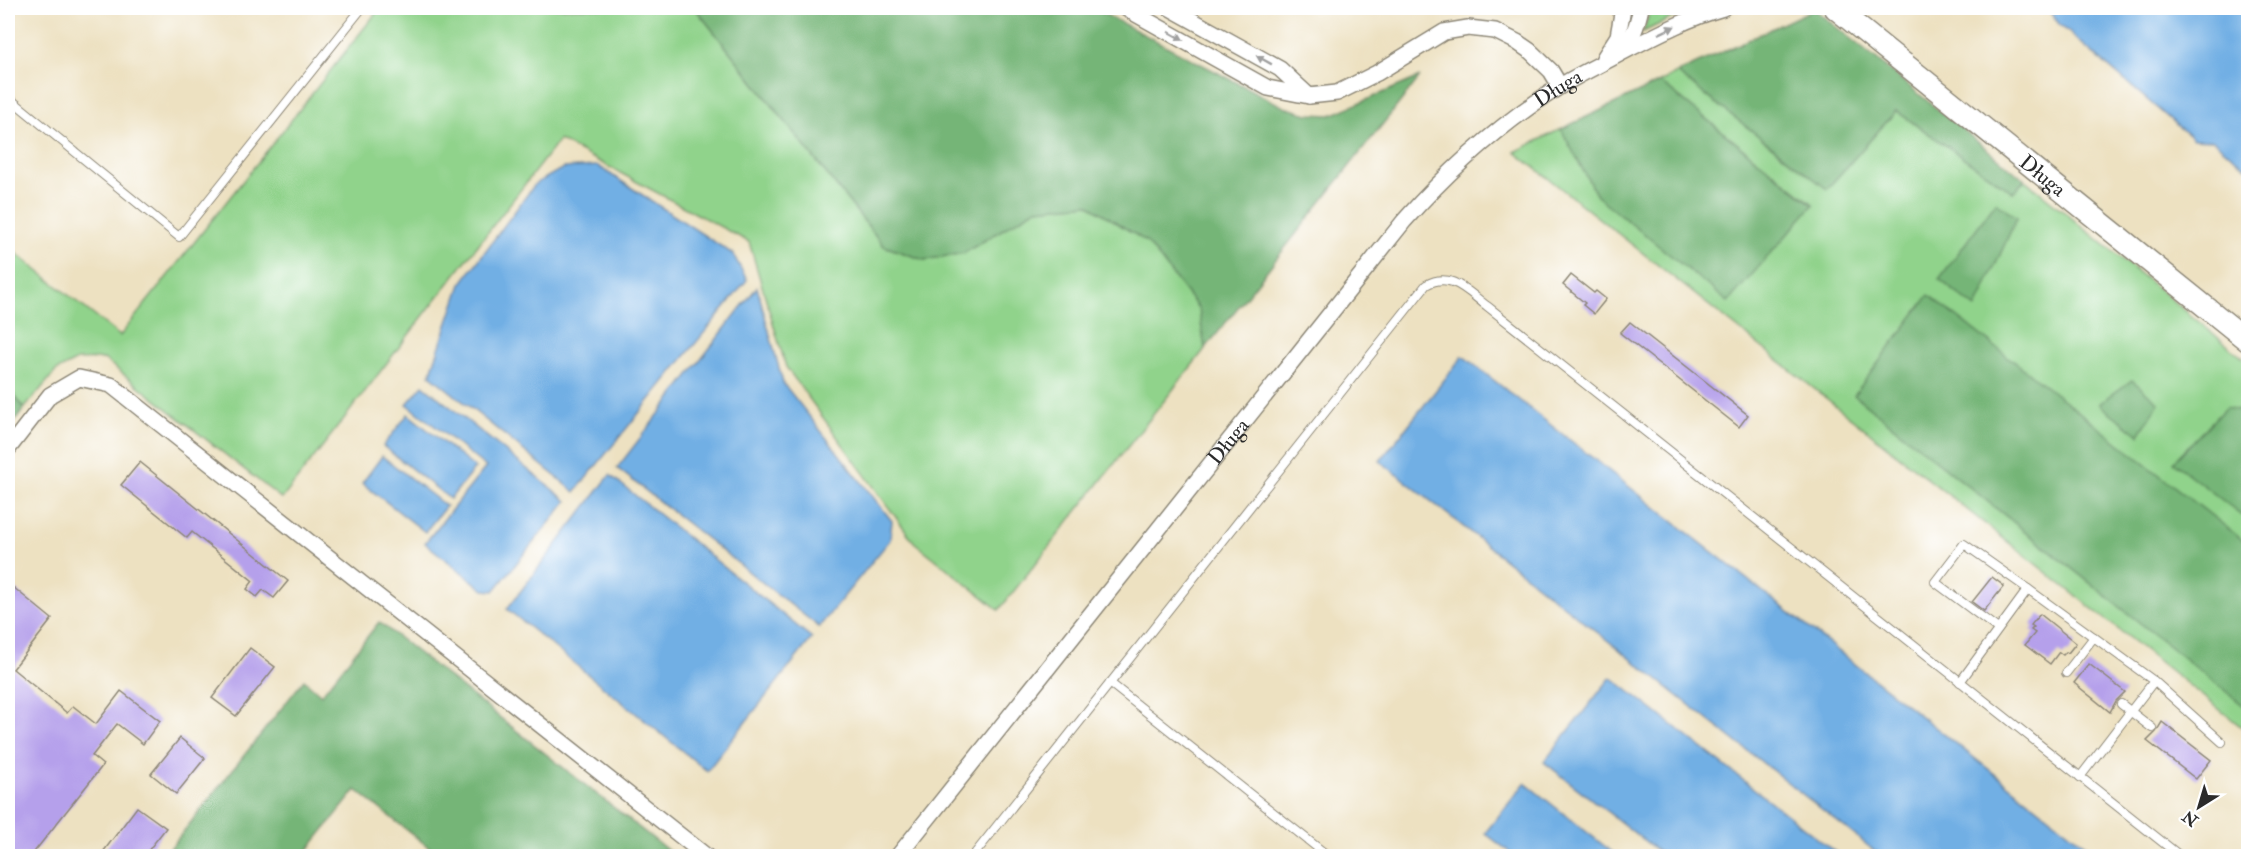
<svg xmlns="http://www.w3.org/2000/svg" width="2256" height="864" font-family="'IM FELL Double Pica',serif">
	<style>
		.green { fill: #90d38b; stroke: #5e7f5b; stroke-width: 1.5 }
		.forest { fill: #74b577; stroke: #507051; stroke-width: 1.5 }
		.water { fill: #71afe4; stroke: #4e6d88; stroke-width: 1.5 }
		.building { fill: #b5a0eb }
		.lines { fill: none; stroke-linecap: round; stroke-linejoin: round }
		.service-casing { stroke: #8c8676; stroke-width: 10 }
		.minor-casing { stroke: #8c8676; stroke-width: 18 }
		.secondary-casing { stroke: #8c8676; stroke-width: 24 }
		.service { stroke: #fff; stroke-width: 8 }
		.minor { stroke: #fff; stroke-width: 15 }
		.secondary { stroke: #fff; stroke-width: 21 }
		.oneway { fill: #a0a0a0 }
		.labels { text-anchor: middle; stroke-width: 6; stroke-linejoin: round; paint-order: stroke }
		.street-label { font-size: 21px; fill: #2b2b2b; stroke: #fff }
	</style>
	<rect width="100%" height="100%" fill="#fff"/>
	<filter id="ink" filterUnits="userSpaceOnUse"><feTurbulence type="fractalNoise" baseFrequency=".0167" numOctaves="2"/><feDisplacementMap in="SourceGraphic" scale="12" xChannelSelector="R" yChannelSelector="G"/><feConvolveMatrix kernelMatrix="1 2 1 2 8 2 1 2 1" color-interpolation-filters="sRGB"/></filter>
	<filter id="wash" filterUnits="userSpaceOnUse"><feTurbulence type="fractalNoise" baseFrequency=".008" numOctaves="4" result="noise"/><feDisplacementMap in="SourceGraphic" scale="24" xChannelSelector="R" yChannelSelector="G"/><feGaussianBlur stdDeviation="1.35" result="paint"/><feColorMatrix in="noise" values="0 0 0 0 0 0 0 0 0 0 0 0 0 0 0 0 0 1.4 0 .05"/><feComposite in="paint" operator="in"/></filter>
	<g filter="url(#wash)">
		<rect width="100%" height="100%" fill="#ede1c1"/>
		<g class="green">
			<path d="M380,8H695L884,246L924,260L964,253L1036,209L1088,204L1147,242L1199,309L1205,349L999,610L914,542L786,367L749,242L559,140L282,499L104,359L77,360L56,371L24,409L8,386V247L120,336Z"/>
			<path d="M1651,8H1693L1643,32Z"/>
			<path d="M1677,73L1827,188L1896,111L2013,192L2025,180L2248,362V732L1515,152L1561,129L1597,196L1813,204L1660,82Z"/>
		</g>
		<g class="forest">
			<path d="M695,8H1093L1284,107L1308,114L1331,115L1420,77L1205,349L1199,309L1147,242L1088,204L1036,209L964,253L924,260L884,246Z"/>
			<path d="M1814,9L2025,180L2013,192L1896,111L1827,189L1677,73Z"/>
			<path d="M1660,82L1813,205L1728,302L1597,196L1561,129Z"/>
			<path d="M1996,202L2017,217L1976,308L1939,279Z"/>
			<path d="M1929,295L2248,544V709L1854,395Z"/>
			<path d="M2132,380L2159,403L2139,435L2099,404Z"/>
			<path d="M8,386L24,409L8,430Z"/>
			<path d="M2226,407L2248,413V520L2173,462Z"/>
			<path d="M379,622L675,856H440L356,790L303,856H164L304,680L321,695Z"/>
		</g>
		<g class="water">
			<path d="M2048,8H2248V169L2213,140L2193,139L2059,24Z"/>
			<path d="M598,166L733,254L747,280L575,492L430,375L461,284L535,184L563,168Z"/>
			<path d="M757,287L783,383L892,521L890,540L819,627L617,468Z"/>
			<path d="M1463,356L2099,856H1881L1380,461Z"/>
			<path d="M423,385L567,501L494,591L484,590L425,543L486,467L407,404Z"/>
			<path d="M408,414L475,468L450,499L383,446Z"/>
			<path d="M382,456L446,506L425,532L362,483Z"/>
			<path d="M610,475L812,638L707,771L507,609Z"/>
			<path d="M1611,677L1840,856H1664L1544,762Z"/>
			<path d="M1525,783L1617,856H1515L1485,833Z"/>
		</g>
		<g id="blocks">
			<g class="building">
				<path d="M1571,275L1594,293L1596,291L1606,299L1594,314L1583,305L1585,303L1563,285Z"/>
				<path d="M1630,322L1748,415L1739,427L1620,333Z"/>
				<path d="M140,462L288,581L274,598L263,590L257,597L247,589L253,581L192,532L187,538L121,485Z"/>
				<path d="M1992,577L2004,586L1984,611L1972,602Z"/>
				<path d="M8,583L52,619L13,669L67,713L73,706L96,724L121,691L160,721L143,744L117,724L92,756L103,765L31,856H8Z"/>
				<path d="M2040,614L2076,643L2068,653L2066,652L2063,655L2059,652L2050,664L2025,645L2035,633L2031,630L2034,627L2031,625Z"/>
				<path d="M250,648L275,667L236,716L212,698Z"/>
				<path d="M2089,664L2125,692L2116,701L2110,712L2074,683Z"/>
				<path d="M2162,722L2211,760L2196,779L2147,741L2156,732Z"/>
				<path d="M180,738L205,758L176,794L151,774Z"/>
				<path d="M137,807L166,828L144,856H100Z"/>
			</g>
		</g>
	</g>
	<g filter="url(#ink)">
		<use href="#blocks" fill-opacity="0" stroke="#8c8676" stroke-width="1.5"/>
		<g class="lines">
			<defs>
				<g id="service">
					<path d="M8,97L179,237L362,8"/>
					<path d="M1998,629L1935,582L1964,544L2028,589"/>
					<path d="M2066,673L2094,637"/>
					<path d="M2154,681L2222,742"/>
					<path d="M1960,682L2028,589L2154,681L2080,777"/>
					<path d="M1110,683L1328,856"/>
					<path d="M2121,704L2152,728"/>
					<path d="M973,856L1426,285C1451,271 1467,291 1487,306L2180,856"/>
				</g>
				<g id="minor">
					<path d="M1125,8L1268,88L1309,96L1337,93L1377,73L1444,32L1468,28L1495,31L1517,42L1530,51L1551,71L1560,86"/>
					<path d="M1170,8L1280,69L1309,96"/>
					<path d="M1621,50C1634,37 1637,25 1641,8"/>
					<path d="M1604,58L1618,36L1623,8"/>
					<path d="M8,449L50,395L79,378L111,385L706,856"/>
					<path id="s1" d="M898,856L1404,221C1450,169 1500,124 1559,87C1579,74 1602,64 1623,52C1656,35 1688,18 1723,8"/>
				</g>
				<g id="secondary">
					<path id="s2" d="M1835,8L2248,341"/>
				</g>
			</defs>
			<use href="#service" class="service-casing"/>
			<use href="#minor" class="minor-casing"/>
			<use href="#secondary" class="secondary-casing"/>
			<use href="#service" class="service"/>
			<use href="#minor" class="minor"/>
			<use href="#secondary" class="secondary"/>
		</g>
		<defs><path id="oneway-solid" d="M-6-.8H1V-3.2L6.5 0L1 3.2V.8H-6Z" transform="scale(1.5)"/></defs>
		<g class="oneway">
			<use href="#oneway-solid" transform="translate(1667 30) rotate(-26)"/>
			<use href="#oneway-solid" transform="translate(1176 36) rotate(29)"/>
			<use href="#oneway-solid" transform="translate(1264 60) rotate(-151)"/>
		</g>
	</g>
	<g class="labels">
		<g class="street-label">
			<text dy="7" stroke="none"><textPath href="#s1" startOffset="1016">Długa</textPath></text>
			<text dy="7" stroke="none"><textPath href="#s2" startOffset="267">Długa</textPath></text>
			<text dy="7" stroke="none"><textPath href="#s1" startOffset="530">Długa</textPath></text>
		</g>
	</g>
	<rect width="2256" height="864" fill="none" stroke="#fff" stroke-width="30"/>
	<g transform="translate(2199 807) rotate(217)" stroke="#ffffff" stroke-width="4.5" paint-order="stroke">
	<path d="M0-4.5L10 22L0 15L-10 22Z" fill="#2b2b2b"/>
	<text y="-9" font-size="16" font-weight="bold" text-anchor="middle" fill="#2b2b2b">N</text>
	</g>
</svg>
